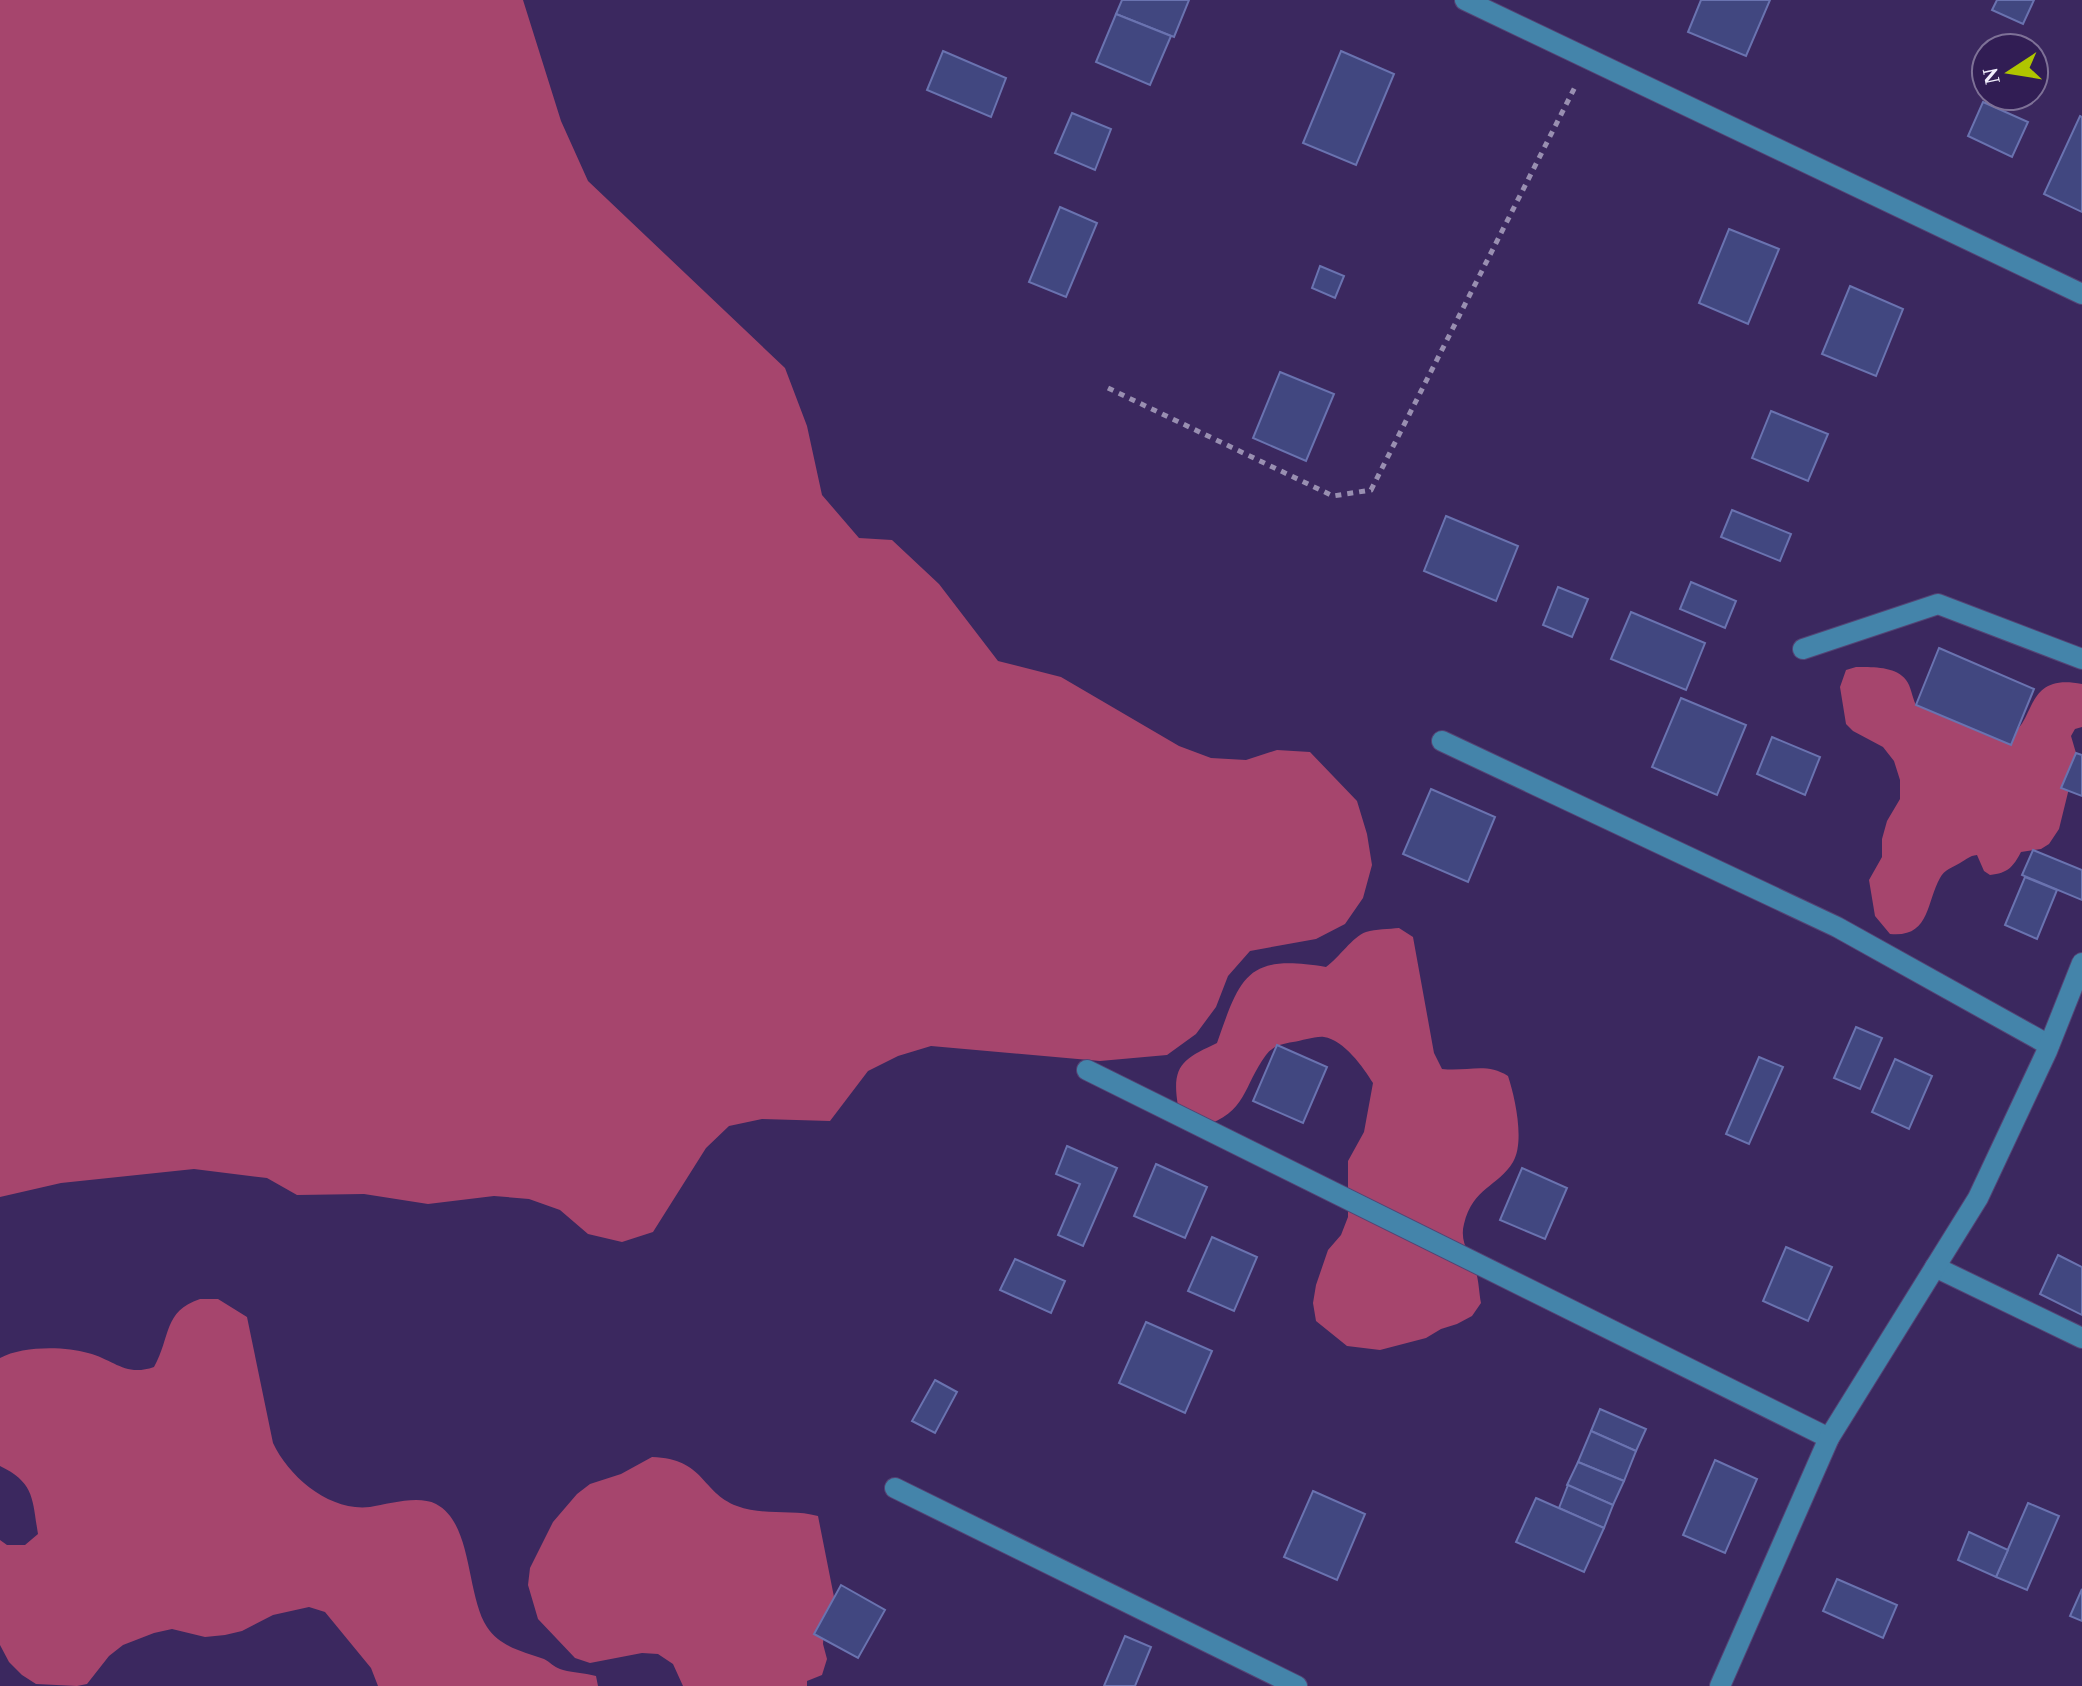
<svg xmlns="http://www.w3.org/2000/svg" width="2082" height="1686" font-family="Georgia,serif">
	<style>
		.forest { fill: #a6456d }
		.building { fill: #414780; stroke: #6a73b0; stroke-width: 2 }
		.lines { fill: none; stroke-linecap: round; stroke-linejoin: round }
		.minor-casing { stroke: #544475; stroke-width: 22 }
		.path { stroke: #998fb1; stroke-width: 5; stroke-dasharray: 6 6; stroke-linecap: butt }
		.minor { stroke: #4484aa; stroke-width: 20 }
	</style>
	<rect width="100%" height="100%" fill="#3b285f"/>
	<g class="forest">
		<path d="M0,0H523L561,121L588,181L785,368L807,426L822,495L859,538L892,540L939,584L998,661L1061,677L1179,746L1211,758L1246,760L1277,750L1310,752L1357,801L1367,834L1372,865L1363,898L1345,924L1316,939L1250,951L1228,976L1216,1007L1196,1034L1167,1055L1100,1061L931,1046L898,1056L868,1071L830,1121L762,1119L729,1126L706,1148L653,1232L622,1242L588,1234L560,1210L529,1199L494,1196L428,1204L364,1194L297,1195L267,1178L194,1169L61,1183L0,1197Z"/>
		<path d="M1856,667C1871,667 1896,666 1906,680C1911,686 1912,697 1916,705C1928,710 1994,739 2002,738C2039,731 2019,671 2082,684V727L2075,729L2071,736L2076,753L2075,764L2059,829L2049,844L2041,849L2021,852C2013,867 2008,873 1990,875L1984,871L1977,855C1969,856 1967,859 1960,863C1953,867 1944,870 1940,878C1926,903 1930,938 1890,934L1875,916L1869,880L1882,857V839L1887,821L1900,799V780L1894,761L1883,747L1853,731L1846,724L1840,687L1846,670Z"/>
		<path d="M1399,928L1413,937L1434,1053L1442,1069C1468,1072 1486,1062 1508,1076C1515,1097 1525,1142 1513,1162C1498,1187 1473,1187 1464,1224C1459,1243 1471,1255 1476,1272C1479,1282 1479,1293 1481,1303L1472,1316L1457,1324L1441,1329L1426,1338L1380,1350L1347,1346L1316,1321L1313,1303L1316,1285L1328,1250L1341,1235L1348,1217V1161L1364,1132L1373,1083C1363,1067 1344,1040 1324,1037C1315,1036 1302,1041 1293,1042C1282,1044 1274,1045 1266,1055C1243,1086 1247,1113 1203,1126L1178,1106C1171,1065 1183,1059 1217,1043C1241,974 1248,954 1326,967C1340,957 1352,937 1366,932C1376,929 1389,929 1399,928Z"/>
		<path d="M200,1299H218L247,1317L273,1443C289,1477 330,1512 370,1507C389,1504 418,1495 436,1504C473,1523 466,1595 487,1627C500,1647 524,1652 544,1659C550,1662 554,1667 560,1669C567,1672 585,1673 596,1676L598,1686H378L371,1668L325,1612L309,1607L273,1615L242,1631L225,1635L205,1637L172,1629L154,1633L123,1645L109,1656L87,1684L77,1686L36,1684L22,1675L9,1662L0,1645V1540L7,1545H25L38,1534C32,1499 35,1483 0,1466V1358C22,1346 64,1346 88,1353C115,1360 125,1377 154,1367C171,1337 163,1311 200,1299Z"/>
		<path d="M652,1457C706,1459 700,1492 737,1506C763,1516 791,1509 818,1516L834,1597L824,1628L823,1644L827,1659L822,1675L807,1681V1686H683L673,1664L658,1654L642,1653L590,1663L575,1658L538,1619L528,1585L530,1568L553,1522L577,1494L590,1484L621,1474Z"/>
	</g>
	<g class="building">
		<path d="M1122,0H1189L1174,37L1116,14Z"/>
		<path d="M1701,0H1770L1746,56L1688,32Z"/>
		<path d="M1997,0H2034L2023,24L1992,10Z"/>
		<path d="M1116,14L1171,36L1150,85L1096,62Z"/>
		<path d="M943,51L1006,78L991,117L927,90Z"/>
		<path d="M1341,51L1394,74L1356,165L1303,143Z"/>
		<path d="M1983,102L2028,122L2012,157L1968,136Z"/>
		<path d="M1072,113L1111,129L1095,170L1055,153Z"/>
		<path d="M2080,116L2082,117V212L2044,194Z"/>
		<path d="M1060,207L1097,223L1066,297L1029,282Z"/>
		<path d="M1729,229L1779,249L1748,324L1699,303Z"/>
		<path d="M1320,266L1344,276L1335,298L1312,288Z"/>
		<path d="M1850,286L1903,309L1876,376L1822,354Z"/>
		<path d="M1280,372L1334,394L1306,461L1253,438Z"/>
		<path d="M1771,411L1828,434L1808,481L1752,458Z"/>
		<path d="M1732,510L1791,534L1780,561L1721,537Z"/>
		<path d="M1446,516L1518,546L1496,601L1424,571Z"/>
		<path d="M1691,582L1736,601L1725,628L1680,609Z"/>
		<path d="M1558,587L1588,599L1572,637L1543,625Z"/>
		<path d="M1631,612L1705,643L1686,690L1611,659Z"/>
		<path d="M1939,648L2034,689L2011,745L1916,705Z"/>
		<path d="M1681,698L1746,725L1717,795L1652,767Z"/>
		<path d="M1772,737L1820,757L1805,795L1757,774Z"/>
		<path d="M2076,753L2082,755V796L2061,788Z"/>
		<path d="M1431,789L1495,817L1468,882L1403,854Z"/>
		<path d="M2033,850L2082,870V900L2022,875Z"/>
		<path d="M2025,877L2057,890L2037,939L2005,925Z"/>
		<path d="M1856,1027L1882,1038L1860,1089L1834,1078Z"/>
		<path d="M1277,1045L1327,1067L1303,1123L1253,1101Z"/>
		<path d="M1759,1057L1783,1067L1749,1144L1726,1134Z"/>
		<path d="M1895,1059L1932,1076L1909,1129L1872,1112Z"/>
		<path d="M1067,1146L1117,1168L1083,1246L1058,1235L1080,1184L1056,1174Z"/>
		<path d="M1156,1164L1207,1187L1185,1238L1134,1216Z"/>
		<path d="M1522,1168L1567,1188L1545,1239L1500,1220Z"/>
		<path d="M1212,1237L1257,1257L1234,1311L1188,1291Z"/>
		<path d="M1786,1247L1832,1267L1808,1321L1763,1301Z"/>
		<path d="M2058,1255L2082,1267V1315L2040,1294Z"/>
		<path d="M1015,1259L1065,1281L1051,1313L1000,1290Z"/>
		<path d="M1146,1322L1212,1351L1185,1413L1119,1383Z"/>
		<path d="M935,1380L957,1392L935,1433L912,1421Z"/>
		<path d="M1600,1409L1646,1429L1636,1451L1591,1431Z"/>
		<path d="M1591,1431L1636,1451L1624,1481L1578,1462Z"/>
		<path d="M1715,1460L1757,1479L1725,1553L1683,1535Z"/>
		<path d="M1578,1462L1624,1481L1613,1505L1567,1485Z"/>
		<path d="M1568,1485L1613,1505L1604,1528L1559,1508Z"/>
		<path d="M1313,1491L1365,1514L1337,1580L1284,1557Z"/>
		<path d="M1536,1498L1604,1528L1584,1572L1516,1542Z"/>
		<path d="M2028,1503L2059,1516L2027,1590L1996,1577Z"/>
		<path d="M1969,1532L2008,1550L1996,1577L1958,1560Z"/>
		<path d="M1837,1579L1897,1605L1883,1638L1823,1611Z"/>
		<path d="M841,1585L885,1610L858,1658L814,1634Z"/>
		<path d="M2082,1589V1621L2070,1616Z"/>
		<path d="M1125,1636L1151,1647L1135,1686H1104Z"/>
	</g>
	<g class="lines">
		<defs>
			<g id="minor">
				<path d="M1465,0L2082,294"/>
				<path d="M1803,649L1938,604L2082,659"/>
				<path d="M1442,741L1837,927L2049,1045"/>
				<path d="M1087,1070L1829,1438"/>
				<path d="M1935,1267L2082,1338"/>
				<path d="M895,1488L1297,1686"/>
				<path d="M1720,1686L1829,1438L1978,1198L2047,1051L2082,963"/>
			</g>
		</defs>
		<use href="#minor" class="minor-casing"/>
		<path class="path" d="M1108,388L1333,496L1371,490L1576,85"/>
		<use href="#minor" class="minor"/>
	</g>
	<g transform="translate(2010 72) rotate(258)"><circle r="38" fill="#311d54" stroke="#7e7197" stroke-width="2"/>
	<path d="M0-6L14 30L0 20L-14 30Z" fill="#b0c500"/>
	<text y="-12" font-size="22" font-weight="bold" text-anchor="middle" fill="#f1eefc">N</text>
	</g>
</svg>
